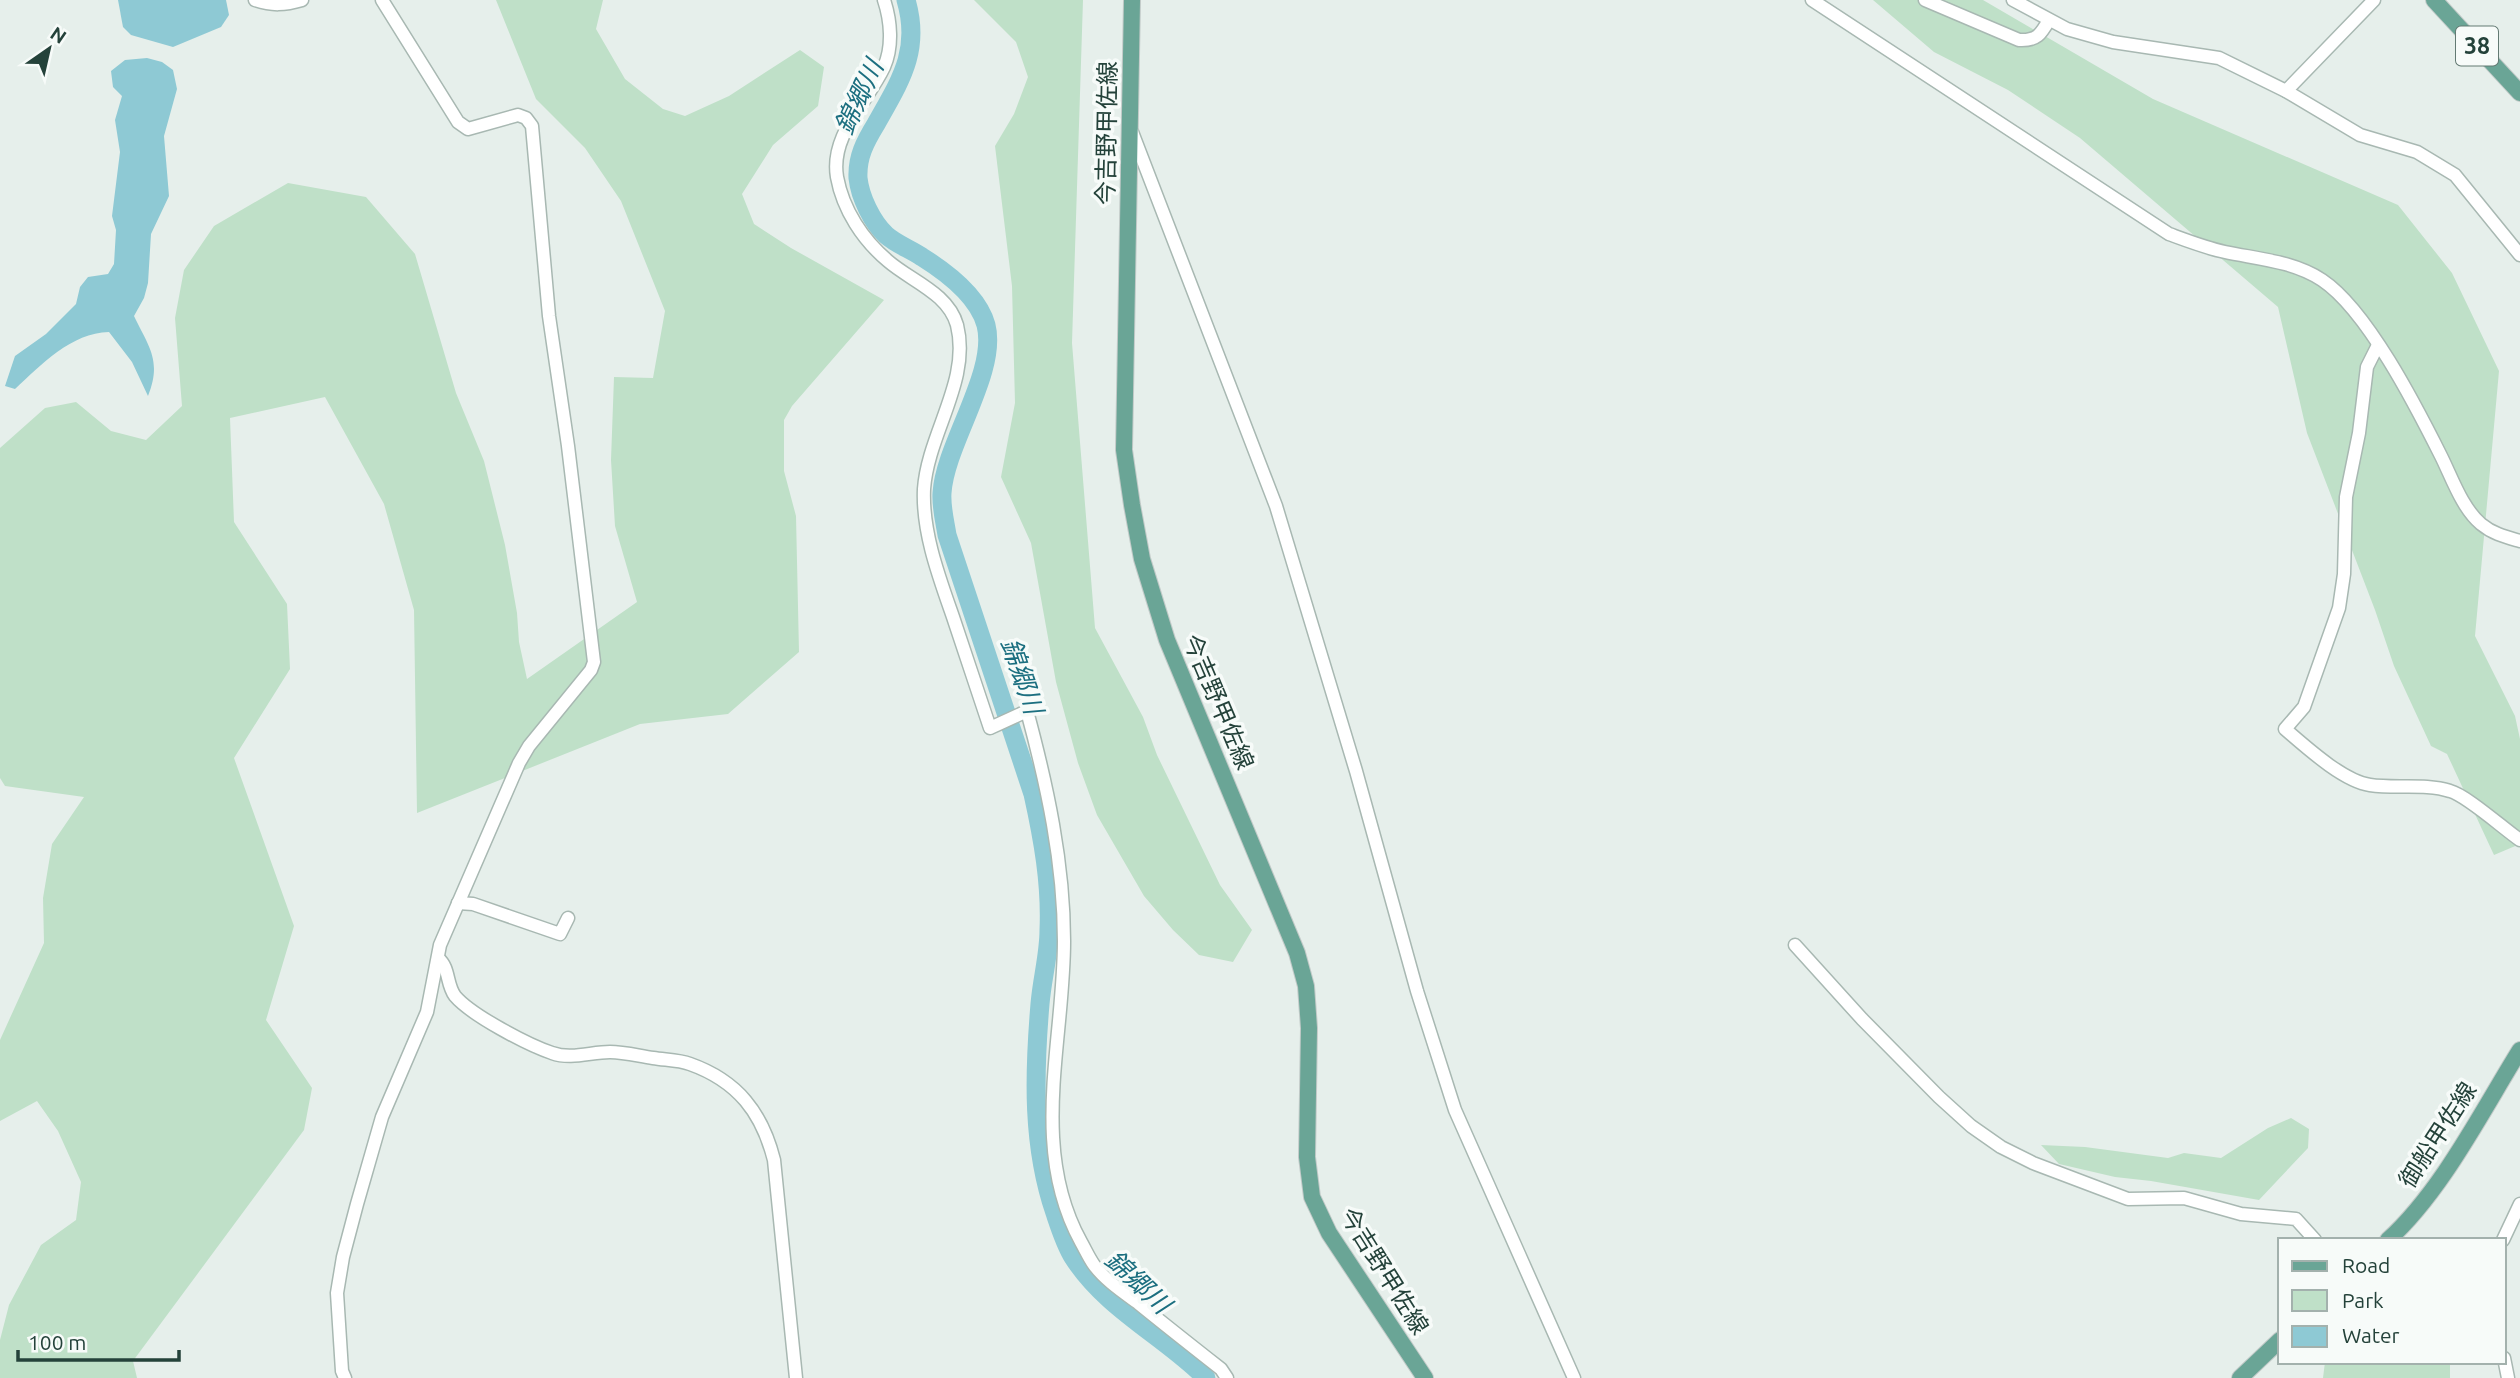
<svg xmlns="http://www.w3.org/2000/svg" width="2520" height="1378" font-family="Ubuntu,'Noto Sans JP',sans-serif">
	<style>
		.green { fill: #bfe0c8 }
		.water { fill: #8ec9d4 }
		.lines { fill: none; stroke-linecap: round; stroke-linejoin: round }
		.river { stroke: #8ec9d4; stroke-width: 19 }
		.minor-casing { stroke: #a8b8b2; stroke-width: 15 }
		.major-casing { stroke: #c2cac8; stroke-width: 18 }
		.minor { stroke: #fff; stroke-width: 12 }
		.major { stroke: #6aa596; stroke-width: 16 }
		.labels { text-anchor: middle; stroke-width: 7; stroke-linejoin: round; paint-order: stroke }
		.shield { fill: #f7fbf9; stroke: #637a73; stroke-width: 2 }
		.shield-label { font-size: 23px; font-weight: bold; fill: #24423a }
		.street-label { font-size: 24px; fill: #24423a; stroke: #f7fbf9 }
		.water-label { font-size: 26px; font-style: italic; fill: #1c6f80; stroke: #f7fbf9 }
	</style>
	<rect width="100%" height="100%" fill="#e6efeb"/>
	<g class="green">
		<path d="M496,0H603L596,29L625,79L663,109L685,116L729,96L800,50L824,67L818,106L773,145L742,194L754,224L791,248L884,300L792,406L784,420V471L796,516L799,652L728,714L640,724L417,813L414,610L384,504L325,397L230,418L234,522L287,604L290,669L234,758L294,926L266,1020L312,1088L304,1130L133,1361L137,1378H0V1340L9,1305L41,1245L76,1220L81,1182L58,1131L37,1101L0,1121V1040L44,943L43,898L52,844L84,797L5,786L0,778V448L45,408L76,402L111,431L146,440L182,406L175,318L184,270L214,226L288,183L366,197L415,254L456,393L484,461L505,545L517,613L519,642L527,679L637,602L615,526L611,460L614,377L653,378L665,311L621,201L585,148L536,99Z"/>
		<path d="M974,0H1083L1072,343L1095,628L1143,717L1157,755L1220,885L1252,930L1233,962L1199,955L1173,930L1144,896L1097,815L1078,763L1056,682L1031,543L1001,477L1015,403L1012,286L995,146L1014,114L1028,77L1016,42Z"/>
		<path d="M1873,0H1983L2153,99L2398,205L2452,273L2499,371L2475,636L2515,716L2520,739V844L2494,855L2447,754L2431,746L2394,666L2375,610L2307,433L2278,307L2080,138L2008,90L1934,52Z"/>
		<path d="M2291,1118L2309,1129L2308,1148L2259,1200L2151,1181L2115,1177L2059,1164L2041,1145L2085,1147L2168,1158L2184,1153L2221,1158L2268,1128Z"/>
		<path d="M2325,1362H2450V1378H2323Z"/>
	</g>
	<g class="water">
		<path d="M118,0H226L229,15L221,27L173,47L131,35L123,27Z"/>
		<path d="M147,58L162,62L173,70L177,89L164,136L169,196L151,234L148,283L144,298L134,316C149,347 162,361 148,396L132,362L109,332C71,333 42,364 15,389L5,386L15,356L46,334L76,304L80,287L88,277L108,274L114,264L116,230L112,216L120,152L115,120L122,96L113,87L111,71L125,60Z"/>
	</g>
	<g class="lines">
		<path class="river" d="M906,0C921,51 900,81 876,124C865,142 857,157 858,178C860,197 872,222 886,235C896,244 910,249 922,257C946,272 978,296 986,325C998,372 945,444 942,493C941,507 945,522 947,535L1033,794C1043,839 1051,884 1049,930C1049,955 1042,979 1040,1004C1034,1075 1032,1146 1055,1213C1060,1228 1065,1244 1073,1257C1106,1309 1164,1336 1206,1378"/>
		<defs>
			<g id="minor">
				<path d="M255,0C272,6 285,5 302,0"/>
				<path d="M884,0C891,21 893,47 884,67C867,103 830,135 837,177C843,210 863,240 888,261C911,281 948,293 957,325C971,381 928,433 924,489C922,532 939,577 953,617C965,654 978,691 990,728L1027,711C1047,785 1064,863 1064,941C1064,1042 1029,1148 1081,1242C1085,1249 1089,1258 1094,1265C1105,1280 1123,1292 1138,1303C1165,1325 1193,1347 1221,1369L1227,1378"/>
				<path d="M1812,0L2169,234C2188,241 2206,248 2225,252C2258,259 2293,261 2322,280C2367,310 2416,406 2441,456C2452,478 2462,508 2481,524C2493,534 2506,537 2520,541"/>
				<path d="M1925,0L2019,40C2037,41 2041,34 2049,20"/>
				<path d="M2013,0L2067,29L2113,42L2219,58L2286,91L2360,135L2417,152L2455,175L2520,255"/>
				<path d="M2286,91L2374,0"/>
				<path d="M1132,132L1276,506L1356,771L1417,991L1455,1110L1574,1378"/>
				<path d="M2378,345L2367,367L2359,433L2346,497L2344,574L2339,608L2304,707L2285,729C2306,747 2343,781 2370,785C2396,789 2425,783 2450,791C2466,795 2504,829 2520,840"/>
				<path d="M458,903L473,904L560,934L568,918"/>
				<path d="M1795,945L1862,1019L1939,1097L1971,1126L2001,1147L2033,1163L2128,1199L2184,1198L2241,1214L2296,1219L2315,1240"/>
				<path d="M438,958C450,968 446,984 455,996C471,1015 528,1045 552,1053C571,1060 591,1052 610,1052C624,1052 639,1056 653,1058C665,1060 679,1060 690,1064C738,1081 762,1113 774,1160L796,1378"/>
				<path d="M2503,1240L2520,1204"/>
				<path d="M2504,1358L2508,1378"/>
				<path d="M345,1378L342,1371L337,1293L343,1257L357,1204L382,1117L427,1012L440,945L519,763L529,746L591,670L594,662L568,446L549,316L532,126L526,118L518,115L468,129L458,122L382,0"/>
			</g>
			<g id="major">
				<path d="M1132,0L1124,450L1132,505L1142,559L1167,640L1297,953L1306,986L1309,1028L1307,1157L1312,1197L1329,1233L1425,1378"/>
				<path d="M2434,0L2520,93"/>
				<path d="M2388,1240C2442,1191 2482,1111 2520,1050"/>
				<path d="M2240,1378L2280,1340"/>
			</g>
		</defs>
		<use href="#minor" class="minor-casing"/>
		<use href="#major" class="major-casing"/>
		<use href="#minor" class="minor"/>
		<use href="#major" class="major"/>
	</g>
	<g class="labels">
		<rect class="shield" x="2456" y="26.5" width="42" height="39" rx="5"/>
		<g class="shield-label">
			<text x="2477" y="54">38</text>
		</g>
		<g class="street-label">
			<text transform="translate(1107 133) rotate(-89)" y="8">今吉野甲佐線</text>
			<text transform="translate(1218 702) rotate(67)" y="8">今吉野甲佐線</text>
			<text transform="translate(2438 1135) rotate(-57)" y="8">御船甲佐線</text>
			<text transform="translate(1384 1271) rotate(58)" y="8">今吉野甲佐線</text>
		</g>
		<g class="water-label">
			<text transform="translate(859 97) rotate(-65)" y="9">錦郷川</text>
			<text transform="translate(1022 676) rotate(71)" y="9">錦郷川</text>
			<text transform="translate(1138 1282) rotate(43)" y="9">錦郷川</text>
		</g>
	</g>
	<rect x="2278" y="1238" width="228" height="126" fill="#f7fbf9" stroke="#a3b1ad" stroke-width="2"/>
	<rect x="2292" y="1261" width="35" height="10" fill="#6aa596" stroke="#a3b1ad" stroke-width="2"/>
	<text x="2342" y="1273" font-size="21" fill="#24423a">Road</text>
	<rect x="2292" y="1290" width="35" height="21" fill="#bfe0c8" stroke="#a3b1ad" stroke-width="2"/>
	<text x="2342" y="1308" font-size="21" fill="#24423a">Park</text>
	<rect x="2292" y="1326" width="35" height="21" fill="#8ec9d4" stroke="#a3b1ad" stroke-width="2"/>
	<text x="2342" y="1343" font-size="21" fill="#24423a">Water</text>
	<g transform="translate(49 49) rotate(34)" stroke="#f7fbf9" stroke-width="5" paint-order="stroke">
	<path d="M0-5L12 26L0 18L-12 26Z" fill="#24423a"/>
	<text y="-10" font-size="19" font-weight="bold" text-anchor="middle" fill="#24423a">N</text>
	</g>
	<path d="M18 1350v10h161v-10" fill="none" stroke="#24423a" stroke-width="3.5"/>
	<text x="28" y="1350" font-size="21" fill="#24423a" stroke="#f7fbf9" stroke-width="5" paint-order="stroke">100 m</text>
</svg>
